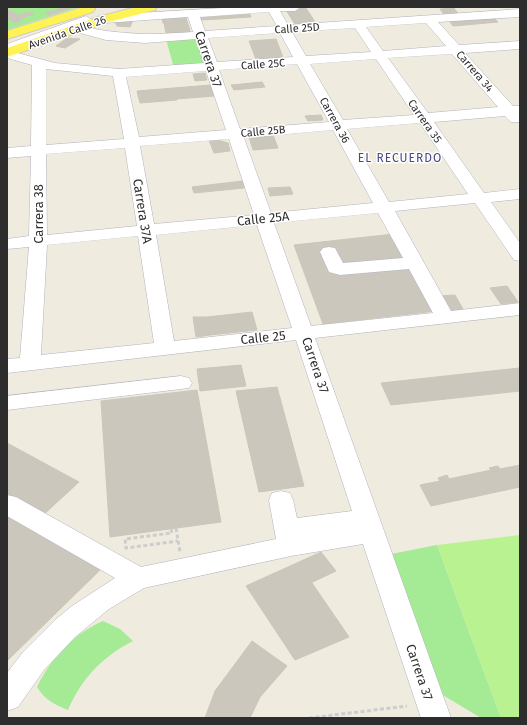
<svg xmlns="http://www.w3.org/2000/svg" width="527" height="725" font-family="'Fira Sans',sans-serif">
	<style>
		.green { fill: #a5eb96 }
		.pitch { fill: #b9f391 }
		.building { fill: #cbc7bd; stroke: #cbc7b7 }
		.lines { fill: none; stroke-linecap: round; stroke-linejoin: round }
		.minor-casing { stroke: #b2b2c1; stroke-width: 1 }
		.major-casing { stroke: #cdcdcd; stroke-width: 2 }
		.path { stroke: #cdcdcd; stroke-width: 3; stroke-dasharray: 4 2.5; stroke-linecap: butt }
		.minor { fill: #fff; fill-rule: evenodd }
		.major { fill: #fef254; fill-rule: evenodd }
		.labels { text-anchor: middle; stroke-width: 3; stroke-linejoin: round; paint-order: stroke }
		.far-street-label { font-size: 11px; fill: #2d2d2d; stroke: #fff }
		.far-neighbourhood-label { font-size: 12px; letter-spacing: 1px; fill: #484983; stroke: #fff }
		.street-label { font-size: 13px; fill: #2d2d2d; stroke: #fff }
	</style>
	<rect width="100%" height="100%" fill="#efebde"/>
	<g class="green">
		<path d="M7,7L62,8L47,13L50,15L73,7H79L7,30V20L10,19L12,20V22L16,23L23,19L21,18L34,14L29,12L19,15L7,9Z"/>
		<path d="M199,37L208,66L174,68L166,39Z"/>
		<path d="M437,545L501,718H481L441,694L391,554Z"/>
		<path d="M103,621L120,629L133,641C103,656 81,679 68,710C55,705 44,699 37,687C51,658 73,634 103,621Z"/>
	</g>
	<path class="pitch" d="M520,535V718H501L437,545Z"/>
	<g class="building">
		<path d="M59,7H73L50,15L46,13L62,8Z"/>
		<path d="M306,8L317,25L296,26L286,10Z"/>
		<path d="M454,8L459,15L445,16L440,9Z"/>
		<path d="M7,9L19,15L29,12L34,14L21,18L23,19L16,23L12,22V20L10,19L7,20Z"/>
		<path d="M249,12L251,17L234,18L233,13Z"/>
		<path d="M233,13L234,18L220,19L219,14Z"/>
		<path d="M219,14L220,19L200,20L199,16Z"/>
		<path d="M492,16L498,22L465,25L459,19Z"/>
		<path d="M186,17L187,21L163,23L162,18Z"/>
		<path d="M448,19H459L465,25L453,26Z"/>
		<path d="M133,20L130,27L117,26L115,22Z"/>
		<path d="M187,21L189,27L165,28L164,23Z"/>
		<path d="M189,27L190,32L166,33L165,28Z"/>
		<path d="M67,38L80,39L65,48L56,46Z"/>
		<path d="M276,39L284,60L257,62L249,41Z"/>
		<path d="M205,73L207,80L195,81L193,74Z"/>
		<path d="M262,82L265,87L234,90L231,85Z"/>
		<path d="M210,85L214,96L177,99L174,88Z"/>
		<path d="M174,88L177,100L140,103L137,91Z"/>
		<path d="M321,115L323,120L308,121L305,116Z"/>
		<path d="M273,135L278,148L253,150L249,137Z"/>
		<path d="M209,140H218L228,143L230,151L214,153Z"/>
		<path d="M242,181L244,188L194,193L192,187Z"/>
		<path d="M290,187L293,194L270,196L268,188Z"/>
		<path d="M394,234L436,311L323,324L294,245Z"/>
		<path d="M507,286L518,302L501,304L490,288Z"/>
		<path d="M455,295L463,309L447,311L439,296Z"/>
		<path d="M252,312L257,330L238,332L234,314Z"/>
		<path d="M234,314L238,332L210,335L207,317Z"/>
		<path d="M193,317H207L210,335L196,337Z"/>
		<path d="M241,365L246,386L200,391L197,369Z"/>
		<path d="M519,368L520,391L391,405L381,383Z"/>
		<path d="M277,387L304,486L259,492L236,391Z"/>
		<path d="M197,390L221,522L110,537L101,401Z"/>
		<path d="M7,443L79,482L41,517L7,498Z"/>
		<path d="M520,465V487L431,506L420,485L440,481L438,478L447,475L449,479L491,470L489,468L498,466L500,469Z"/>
		<path d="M7,511L101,569L7,661Z"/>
		<path d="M321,552L336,571L260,607L246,586Z"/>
		<path d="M312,583L349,637L295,660L260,607Z"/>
		<path d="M252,641L287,666L260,697L250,718H205L215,691Z"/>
	</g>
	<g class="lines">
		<defs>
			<g id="minor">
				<path d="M239,7H301L295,11H280L288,25L520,9V17L438,22L459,45L520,41V49L465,53L513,106H520V122H511L505,116L434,122L484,193L520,189V199L491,202L520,243V261L514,260L475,203L395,211L451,311L520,303V315L315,338L451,718H421L363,544L291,556L144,588L109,609L75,637L44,670L18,707L7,711V673L23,652L55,620L72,606L115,578L7,516V495L16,497L141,567L276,539L269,500L272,493L281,491L290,493L293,500L297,518L352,511L296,340L7,373V359L20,358L29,247L7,249V239L29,236L31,156L7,158V148L31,146L32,65L7,58V44L86,16L92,20L90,23L79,26C120,35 152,35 193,32L188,17L105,23L99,19L105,15ZM269,12L277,26L205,31L200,17ZM426,23L446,46L383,51L366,27ZM355,28L371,52L306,56L292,32ZM69,30L106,40L145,43L196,39L204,63L119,69L55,63L10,51ZM280,33L293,57L217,62L208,38ZM452,54L498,107L428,113L388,58ZM376,59L414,115L343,120L310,64ZM297,64L329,122L240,129L219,70ZM46,69L113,76L124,139L46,145ZM206,71L226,130L139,137L126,77ZM420,123L468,194L389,202L347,129ZM333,130L373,203L271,213L244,138ZM229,139L254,215L154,224L140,146ZM125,148L137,226L47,235L46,154ZM378,213L403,258L343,263L335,248L329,247L323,248L320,252L329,272L340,275L409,269L433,313L311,326L274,223ZM257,225L292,328L174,341L156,235ZM138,236L154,343L41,355L47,245Z"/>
				<path d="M181,376L189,378L192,383L189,388L7,410V396Z"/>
			</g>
			<g id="major">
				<path d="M83,7H94L95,9L93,12L7,39V31Z"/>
				<path d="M137,7H157L155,10L109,22L7,57V48L101,16Z"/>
			</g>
		</defs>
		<use href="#minor" class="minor-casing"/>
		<use href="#major" class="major-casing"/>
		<g class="path">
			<path d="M176,528L180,552"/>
			<path d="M171,529L172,533L125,539L126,548L178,541"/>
			<path d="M309,718L407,706"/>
		</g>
		<use href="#minor" class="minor"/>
		<use href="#major" class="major"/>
	</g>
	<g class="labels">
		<g class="far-street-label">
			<text transform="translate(297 28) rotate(-4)" y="4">Calle 25D</text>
			<text transform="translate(67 32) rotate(-19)" y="4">Avenida Calle 26</text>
			<text transform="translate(263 64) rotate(-4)" y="4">Calle 25C</text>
			<text transform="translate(475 71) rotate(49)" y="4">Carrera 34</text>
			<text transform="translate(335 120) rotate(61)" y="4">Carrera 36</text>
			<text transform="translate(425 121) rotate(55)" y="4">Carrera 35</text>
			<text transform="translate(263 131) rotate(-5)" y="4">Calle 25B</text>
		</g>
		<g class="far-neighbourhood-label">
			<text x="400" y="162">EL RECUERDO</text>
		</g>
		<g class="street-label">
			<text transform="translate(209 59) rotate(71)" y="5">Carrera 37</text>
			<text transform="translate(143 211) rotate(81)" y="5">Carrera 37A</text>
			<text transform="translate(38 214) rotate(-90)" y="5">Carrera 38</text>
			<text transform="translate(263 218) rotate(-6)" y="5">Calle 25A</text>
			<text transform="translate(263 337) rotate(-6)" y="5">Calle 25</text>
			<text transform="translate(316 365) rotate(71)" y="5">Carrera 37</text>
			<text transform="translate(420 672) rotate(71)" y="5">Carrera 37</text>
		</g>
	</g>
	<rect width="527" height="725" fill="none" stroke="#2d2d2d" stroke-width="16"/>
</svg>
